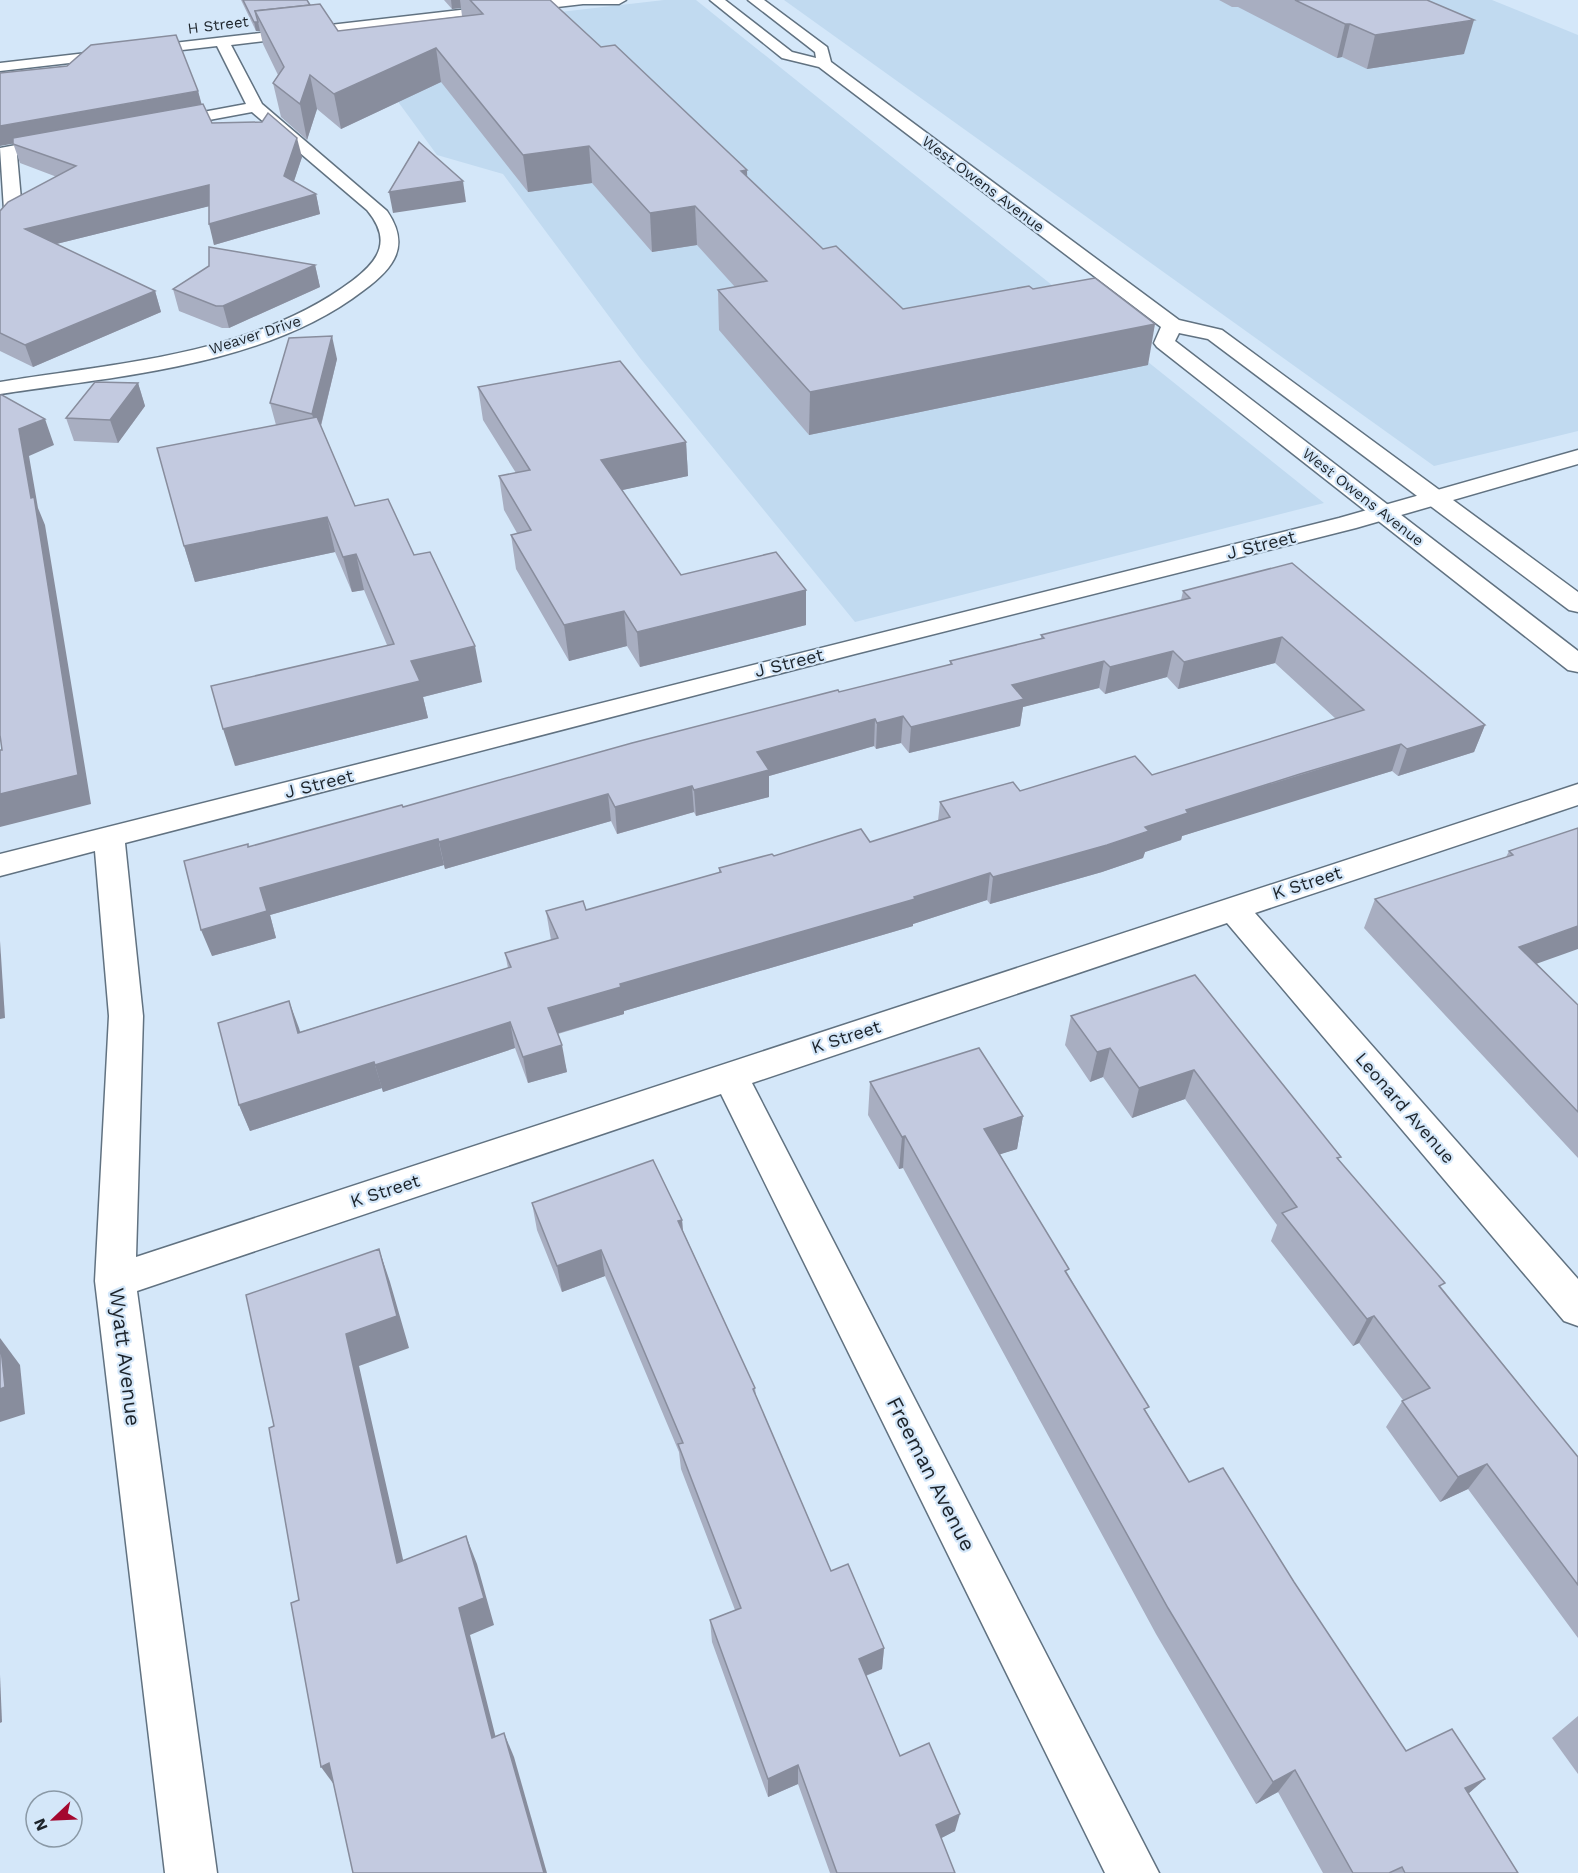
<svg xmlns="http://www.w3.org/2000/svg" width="1578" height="1873" font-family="'Work Sans',sans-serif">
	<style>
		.built { fill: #c1daf0 }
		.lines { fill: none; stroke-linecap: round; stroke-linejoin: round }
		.minor-casing { stroke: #617281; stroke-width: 3 }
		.major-casing { stroke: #617281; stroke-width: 3 }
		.minor { fill: #fff; fill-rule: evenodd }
		.major { fill: #fff; fill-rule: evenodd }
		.wall { fill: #a8aec1 }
		.shaded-wall { fill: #888d9d }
		.building { fill: #c3cae0; stroke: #888d9d; stroke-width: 1.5 }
		.labels { text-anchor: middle; stroke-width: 4.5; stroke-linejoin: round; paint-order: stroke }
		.far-street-label { font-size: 15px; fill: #1c232a; stroke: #d4e7f9 }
		.street-label { font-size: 18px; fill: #1c232a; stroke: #d4e7f9 }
		.near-street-label { font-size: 21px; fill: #1c232a; stroke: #d4e7f9 }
	</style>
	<rect width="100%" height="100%" fill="#d4e7f9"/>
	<g class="built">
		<path d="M664,0H696L1324,503L855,622L640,358L503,174L437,155L350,36Z"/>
		<path d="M784,0H1492L1578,35V431L1434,466Z"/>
	</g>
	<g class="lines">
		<defs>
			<g id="minor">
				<path d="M547,0H626L619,4H583L231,45L262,104L387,211C411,246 394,268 364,290C266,366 119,376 0,394V382C118,363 253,355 352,281C380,260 392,240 367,210L252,112L166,128L160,126L158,123L160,120L246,104L217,46L0,71V63Z"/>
				<path d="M59,137L67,142L65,145L17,155L22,211L6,230L0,231V215L4,210L0,148Z"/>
				<path d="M1578,450V464L1356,528L855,654L125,843L143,1016L136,1257L1578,784V805L1255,913L1578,1279V1326L1564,1321L1227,923L752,1083L1159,1873H1105L721,1094L137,1291L217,1873H165L95,1281L109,1016L95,851L0,876V854L1339,518Z"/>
			</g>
			<path id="major" d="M710,0H725L792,52L816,58L815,52L748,0H764L827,47L831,62L1179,320L1222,330L1578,592V612L1569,610L1208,339L1179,333L1175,341L1578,651V672L1568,670L1157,347L1154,343L1161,327L819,67L782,58Z"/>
		</defs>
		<use href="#minor" class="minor-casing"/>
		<use href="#major" class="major-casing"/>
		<use href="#minor" class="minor"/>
		<use href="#major" class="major"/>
	</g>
	<g class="wall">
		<path d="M241,0H307L310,5L338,31L462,16L461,8L452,9L444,0H550L601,47L747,177L823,249L903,309L1033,289L1148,365L809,435L719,330L718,290L735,287L697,245L652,252L592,183L528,192L441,82L341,129L317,109L307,140L281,117L273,83L278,75L263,44L260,31H256Z"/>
		<path d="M1219,0H1427L1464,54L1367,69L1342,57L1337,58L1238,7H1232Z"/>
		<path d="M198,91L201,104L212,123L302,157L294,181L316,194L320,214L214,245L209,206L56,244L155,291L161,312L33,367L0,351V211L57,177L20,163L13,143Z"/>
		<path d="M315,265L320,287L229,328H222L179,311L173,289L209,266Z"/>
		<path d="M337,359L321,426L355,506L414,555L482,682L423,697L428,718L235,766L387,645L364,590L352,592L335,552L195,582L184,546L276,425L270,403Z"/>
		<path d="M138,383L145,406L118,443L74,441L66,418Z"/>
		<path d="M478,387L686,442L688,476L622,490L681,575L806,590V625L640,667L627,646L569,661L516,569L511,535L517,533L504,510L499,476L516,473L483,420Z"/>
		<path d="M1183,591L1485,725L1474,752L1398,776L1392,771L1292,801L1182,836L1181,840L1145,852L1143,858L1102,872L990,904L987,900L913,924V926L624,1011V1014L558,1034L567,1072L528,1083L515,1048L383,1092L382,1088L250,1131L239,1105L300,1032L508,968L505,953L551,940L546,911L586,910L719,873V868L774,856L870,842L938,821L940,802L1152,775L1336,719L1275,663L1178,689L1167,677L1105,694L1099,688L1023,707L1020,726L984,735L909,753L901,743L876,749L874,746L769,776V797L696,816L694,812L617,834L611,821L445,869L444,865L270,915L276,938L212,956L249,847L403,807L839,692L950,665V661L1041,639V635L1181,600Z"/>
		<path d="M1578,828L1537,964L1578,1005V1158L1364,928L1375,899L1506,857L1509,851Z"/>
		<path d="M1195,975L1339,1160L1578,1457V1638L1468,1489L1440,1502L1386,1427L1403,1400L1359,1343L1353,1346L1271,1241L1277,1225L1185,1099L1132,1118L1103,1077L1090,1082L1065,1045L1071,1016Z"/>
		<path d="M870,1082L1023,1116L1017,1149L1000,1154L1147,1413L1189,1482L1294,1582L1406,1751L1485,1779L1468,1794L1518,1873H1323L1278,1792L1256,1804L1156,1634L903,1168L899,1169L868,1115Z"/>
		<path d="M532,1203L682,1220L683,1231L755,1388L756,1396L831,1571L884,1648L882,1669L866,1676L900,1756L955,1831L941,1838L955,1873H830L798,1784L768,1797L712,1642L710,1620L735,1610L681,1469L679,1452L605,1276L562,1292L537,1230Z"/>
		<path d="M1578,1716V1774L1552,1738Z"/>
	</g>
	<g class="shaded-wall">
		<path d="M451,0H460L461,8L452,9Z"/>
		<path d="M1474,20L1464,54L1367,69L1375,35Z"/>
		<path d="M254,22H258L260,31H256Z"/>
		<path d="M1345,24H1350L1342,57L1337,58Z"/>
		<path d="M436,48L441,82L341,129L334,94Z"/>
		<path d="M310,75L317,109L307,140L300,104Z"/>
		<path d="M198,91L203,109L0,146V126Z"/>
		<path d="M297,138L302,157L289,196L284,176Z"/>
		<path d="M589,146L592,183L528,192L523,155Z"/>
		<path d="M747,170L748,207L741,171Z"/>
		<path d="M463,181L466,202L393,213L389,192Z"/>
		<path d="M209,185L214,205L32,250L25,229Z"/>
		<path d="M316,194L320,214L214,245L209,224Z"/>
		<path d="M695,206L697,245L652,252L650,213Z"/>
		<path d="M315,265L320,287L229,328L223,306Z"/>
		<path d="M155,291L161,312L33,367L25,345Z"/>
		<path d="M1155,324L1148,365L809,435L810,392Z"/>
		<path d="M332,336L337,359L318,437L312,414Z"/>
		<path d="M138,383L145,406L118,443L110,420Z"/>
		<path d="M45,419L54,445L29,456L38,508L45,525L91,804L0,827V794L31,498L19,429Z"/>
		<path d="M686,442L688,476L604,494L601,460Z"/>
		<path d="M327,517L335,552L195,582L184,546Z"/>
		<path d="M356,554L364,590L352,592L343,557Z"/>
		<path d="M806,590V625L640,667L637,632Z"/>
		<path d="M624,611L627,646L569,661L564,625Z"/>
		<path d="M1282,637L1275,663L1178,689L1184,662Z"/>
		<path d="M475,646L482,682L423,697L428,718L235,766L223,729L411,661Z"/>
		<path d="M1173,651L1167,677L1105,694L1110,667Z"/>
		<path d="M1104,661L1099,688L1023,707L1020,726L909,753L911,727L1012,685Z"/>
		<path d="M903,716L901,743L876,749L877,723Z"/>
		<path d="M875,719L874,746L769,776V797L696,816L694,790L757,752Z"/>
		<path d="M1485,725L1474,752L1398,776L1407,749Z"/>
		<path d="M1401,744L1392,771L1182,836L1181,840L1145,852L1143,858L1102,872L990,904L993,877L1145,827L1186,810Z"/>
		<path d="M692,786L694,812L617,834L615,807Z"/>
		<path d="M608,794L611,821L445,869L439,842Z"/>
		<path d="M438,839L444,865L270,915L276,938L212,956L201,930L260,888Z"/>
		<path d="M990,873L987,900L913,924V926L624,1011V1014L552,1035L548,1008L620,984L914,897Z"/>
		<path d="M1578,926V949L1505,975L1519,947Z"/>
		<path d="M0,941L5,1018L0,1019Z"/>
		<path d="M289,1001L299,1028L308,1059L298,1033Z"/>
		<path d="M510,1022L515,1048L383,1092L375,1065Z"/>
		<path d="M562,1045L567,1072L528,1083L523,1057Z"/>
		<path d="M1110,1048L1103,1077L1090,1082L1097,1052Z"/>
		<path d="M374,1062L382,1088L250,1131L239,1105Z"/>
		<path d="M1194,1070L1185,1099L1132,1118L1139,1088Z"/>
		<path d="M1023,1116L1017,1149L979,1161L984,1129Z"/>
		<path d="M905,1136L903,1168L899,1169L902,1137Z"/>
		<path d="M682,1220L684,1247L678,1221Z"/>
		<path d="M379,1249L390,1282L409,1348L359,1366L410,1590L397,1563L346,1334Z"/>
		<path d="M601,1250L605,1276L562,1292L557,1266Z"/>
		<path d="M1374,1316L1359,1343L1353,1346L1367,1319Z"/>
		<path d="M0,1338L20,1365L25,1414L0,1422Z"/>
		<path d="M1487,1464L1468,1489L1440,1502L1458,1477Z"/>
		<path d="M466,1536L477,1564L494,1625L470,1635L502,1762L492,1738L459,1608Z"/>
		<path d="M884,1648L882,1669L857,1679L859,1659Z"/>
		<path d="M0,1675L2,1722L0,1723Z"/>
		<path d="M504,1733L514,1757L547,1873H544Z"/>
		<path d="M329,1763L338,1790L321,1767Z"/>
		<path d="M798,1765V1784L768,1797V1779Z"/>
		<path d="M1295,1770L1278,1792L1256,1804L1273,1782Z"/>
		<path d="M1485,1779L1461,1800L1465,1788Z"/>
		<path d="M960,1814L955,1831L932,1843L936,1825Z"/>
	</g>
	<g class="building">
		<path d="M243,0H307L310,5L255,11L258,22H254Z"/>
		<path d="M470,0H550L601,47L615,45L747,170L741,171L823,249L836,246L903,309L1029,286L1033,289L1095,278L1155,324L810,392L718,290L767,281L695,206L650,213L589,146L523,155L436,48L334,94L310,75L300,104L273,83L284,67L255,11L320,4L338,31L483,14Z"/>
		<path d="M1295,0H1427L1474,20L1375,35L1350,24H1345Z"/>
		<path d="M176,35L198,91L0,126V73L67,66L91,45Z"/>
		<path d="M203,104L212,123L262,122L268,113L297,138L284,176L316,194L209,224V185L25,229L155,291L25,345L0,333V211L8,202L76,166L13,144V138Z"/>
		<path d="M419,142L463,181L389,192Z"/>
		<path d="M209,247L315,265L223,306H216L173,289L209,266Z"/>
		<path d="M332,336L312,414L270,403L289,338Z"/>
		<path d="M620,361L686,442L601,460L681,575L776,552L806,590L637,632L624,611L564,625L511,535L531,530L499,476L530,470L478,387Z"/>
		<path d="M95,382L138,383L110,420L66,418Z"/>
		<path d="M0,395H2L45,419L19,429L31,498L34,497L78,775L0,794V750H2L0,735Z"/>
		<path d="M317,417L355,506L388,499L414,555L430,552L475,646L411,661L420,681L223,729L211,686L394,644L356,554L343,557L327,517L184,546L157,448Z"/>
		<path d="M1292,563L1485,725L1407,749L1401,744L1300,774L1186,810L1188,813L1145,827L1149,831L1107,845L993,877L990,873L914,897L915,899L620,984L621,987L548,1008L562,1045L523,1057L510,1022L375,1065L374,1062L239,1105L218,1023L289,1001L298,1033L511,967L505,953L558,938L546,911L583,901L586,910L721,872L719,868L772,854L774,856L861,829L870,842L950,817L940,802L1013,782L1020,791L1135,756L1152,775L1364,710L1282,637L1184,662L1173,651L1110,667L1104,661L1012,685L1024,699L911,727L903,716L877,723L875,719L757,752L769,770L694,790L692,786L615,807L608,794L439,842L438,839L260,888L267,911L201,930L184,861L248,844V847L402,805L403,807L632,743L838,690L839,692L952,664L950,661L1044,638L1041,635L1190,598L1183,591Z"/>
		<path d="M1578,828V926L1519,947L1578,1005V1112L1375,899L1513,855L1509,851Z"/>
		<path d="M1195,975L1341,1157L1337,1158L1445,1283L1439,1286L1578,1457V1585L1487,1464L1458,1477L1402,1401L1430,1388L1374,1316L1367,1319L1282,1213L1297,1207L1194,1070L1139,1088L1110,1048L1097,1052L1071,1016Z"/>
		<path d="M979,1048L1023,1116L984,1129L1069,1269L1065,1271L1149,1407L1144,1409L1189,1482L1223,1468L1294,1582L1406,1751L1452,1729L1485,1779L1465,1788L1518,1873H1405L1402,1867L1389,1873H1353L1295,1770L1273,1782L1168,1608L905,1136L902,1137L870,1082Z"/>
		<path d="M653,1160L682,1220L678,1221L755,1388L753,1389L831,1571L848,1564L884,1648L859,1659L900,1756L929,1743L960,1814L936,1825L955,1873H837L798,1765L768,1779L710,1620L741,1608L678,1444L683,1443L601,1250L557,1266L532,1203Z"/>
		<path d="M379,1249L397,1316L346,1334L397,1563L466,1536L484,1598L459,1608L492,1738L504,1733L544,1873H353L329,1763L321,1767L291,1603L299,1600L269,1428L274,1426L246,1295Z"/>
		<path d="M0,1339L5,1387L0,1389Z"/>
	</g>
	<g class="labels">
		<g class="far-street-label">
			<text transform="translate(218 25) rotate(-7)" y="5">H Street</text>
			<text transform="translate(983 184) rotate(37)" y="5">West Owens Avenue</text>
			<text transform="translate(255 335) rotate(-18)" y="5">Weaver Drive</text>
			<text transform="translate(1363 497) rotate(38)" y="5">West Owens Avenue</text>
		</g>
		<g class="street-label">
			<text transform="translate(1261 545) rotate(-14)" y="6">J Street</text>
			<text transform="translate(789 663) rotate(-14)" y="6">J Street</text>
			<text transform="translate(319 784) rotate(-14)" y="6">J Street</text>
			<text transform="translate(1307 883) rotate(-18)" y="6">K Street</text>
			<text transform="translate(846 1037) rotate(-18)" y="6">K Street</text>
			<text transform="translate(1405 1108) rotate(49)" y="6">Leonard Avenue</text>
			<text transform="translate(385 1191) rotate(-18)" y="6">K Street</text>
		</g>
		<g class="near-street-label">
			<text transform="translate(125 1357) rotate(83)" y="7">Wyatt Avenue</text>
			<text transform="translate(931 1474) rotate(63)" y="7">Freeman Avenue</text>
		</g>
	</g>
	<g transform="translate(54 1819) rotate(247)"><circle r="28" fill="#d4e7f9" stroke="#8a99a6" stroke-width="1.5"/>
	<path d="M0-4.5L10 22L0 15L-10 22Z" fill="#a4082f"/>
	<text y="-9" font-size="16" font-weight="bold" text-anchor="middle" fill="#1c232a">N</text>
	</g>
</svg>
